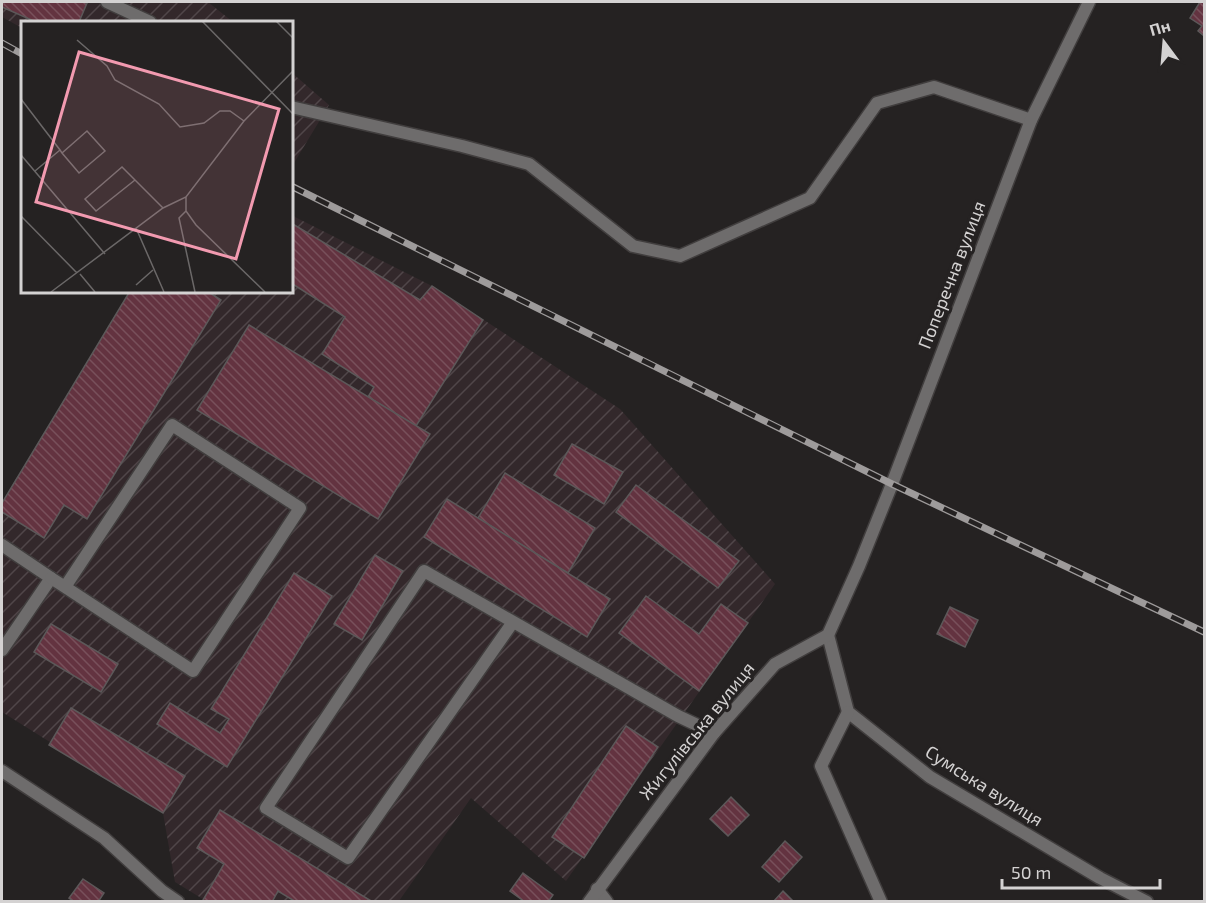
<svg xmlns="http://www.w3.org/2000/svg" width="1206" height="903" font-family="'Exo 2',sans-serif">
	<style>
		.industrial { fill: url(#industrial-furrows) }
		.building { fill: url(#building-back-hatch); stroke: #5c5859; stroke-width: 1.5 }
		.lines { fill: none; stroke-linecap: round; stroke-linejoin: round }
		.lane-casing { stroke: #413e3e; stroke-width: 15 }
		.street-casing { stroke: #413e3e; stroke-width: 15 }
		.lane { stroke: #6e6c6c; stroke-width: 12 }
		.street { stroke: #6e6c6c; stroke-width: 12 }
		.rail-casing { stroke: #9e9b9b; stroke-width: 7 }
		.rail { stroke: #252222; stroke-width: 4.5; stroke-dasharray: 14; stroke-linecap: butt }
		.labels { text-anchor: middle; stroke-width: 6; stroke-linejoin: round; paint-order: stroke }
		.street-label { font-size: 18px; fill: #d4d2d2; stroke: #252222 }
		.inset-road { fill: none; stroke: #6b6868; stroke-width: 1.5 }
		.view { fill: #f29ab0; fill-opacity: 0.15; stroke: #f29ab0; stroke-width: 3 }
		.inset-edge { fill: none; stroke: #d4d2d2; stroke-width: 3 }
	</style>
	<defs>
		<pattern id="industrial-furrows" width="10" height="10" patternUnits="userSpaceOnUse" patternTransform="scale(1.5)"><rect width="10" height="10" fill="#33282b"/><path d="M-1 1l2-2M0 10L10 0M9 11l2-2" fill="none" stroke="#504649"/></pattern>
		<pattern id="building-back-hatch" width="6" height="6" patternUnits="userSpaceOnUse" patternTransform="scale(1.5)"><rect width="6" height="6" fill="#633340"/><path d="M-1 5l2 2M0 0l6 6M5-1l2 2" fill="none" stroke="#78505b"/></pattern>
	</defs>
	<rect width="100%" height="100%" fill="#252222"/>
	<g class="industrial">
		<path d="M2,2H208L233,22H22V28L2,17Z"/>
		<path d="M291,72L329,105L294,163L291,161Z"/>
		<path d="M291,215L432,286L620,409L775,584L566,881L471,798L399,901H206L175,882L163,813L2,712V502L130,291H291Z"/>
	</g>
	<g class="building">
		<path d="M2,2H83L87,3L79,22H36L2,7Z"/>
		<path d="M1200,2H1204V36L1198,31L1202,26L1190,18Z"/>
		<path d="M291,223L420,300L432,286L483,320L416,426L368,397L374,387L322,354L345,317L291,283Z"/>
		<path d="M130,291H207L221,300L87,519L64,505L44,538L2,512V503Z"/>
		<path d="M249,325L430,434L378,519L197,410Z"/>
		<path d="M572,444L623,472L604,504L554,475Z"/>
		<path d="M505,473L595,528L568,573L478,518Z"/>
		<path d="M636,485L739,561L718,588L616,512Z"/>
		<path d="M447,499L610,599L587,637L424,537Z"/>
		<path d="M375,555L403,571L362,640L334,624Z"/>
		<path d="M294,573L332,596L227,767L157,724L170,703L220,733L229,719L211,709Z"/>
		<path d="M646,596L699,634L721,604L748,623L699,691L619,633Z"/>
		<path d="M950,607L978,620L965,647L937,634Z"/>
		<path d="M51,624L118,664L101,692L34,652Z"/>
		<path d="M71,708L185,776L163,813L49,745Z"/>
		<path d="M626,726L658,747L584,858L552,837Z"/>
		<path d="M731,797L749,815L728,836L710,819Z"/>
		<path d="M220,810L373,902H296L278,891L272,902H206L203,900L224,864L197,848Z"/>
		<path d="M785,841L802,857L779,882L762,867Z"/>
		<path d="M523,873L553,895L548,902H525L510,891Z"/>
		<path d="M83,879L104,893L98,902H74L69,898Z"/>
		<path d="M783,891L794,902H773Z"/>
	</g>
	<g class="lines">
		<defs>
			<g id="lane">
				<path d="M107,2L150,22"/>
				<path d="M291,107L462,146L529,164L633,246L680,256L810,198L877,103L934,87L1031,120"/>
				<path d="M2,545L51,578L2,650"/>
				<path d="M51,578L65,587L193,671L300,508L172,425L65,587"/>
				<path d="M513,622L348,858L266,808L424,571L678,716L714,733"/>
			</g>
			<g id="street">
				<path d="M828,635L848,712L930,777L1100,878L1147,902"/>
				<path d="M848,712L821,766L881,902"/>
				<path d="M2,771L104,838L162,891L178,902"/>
				<path d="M597,889L607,902"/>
				<path d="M589,902L714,733L775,664L828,635L859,566L892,484L1031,120L1089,2"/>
			</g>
		</defs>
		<use href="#lane" class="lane-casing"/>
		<use href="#street" class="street-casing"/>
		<use href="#lane" class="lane"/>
		<use href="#street" class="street"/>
		<defs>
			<g id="rail">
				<path d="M2,43L22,54"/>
				<path d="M291,186L892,484L1204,632"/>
			</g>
		</defs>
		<use href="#rail" class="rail-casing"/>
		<use href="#rail" class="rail"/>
	</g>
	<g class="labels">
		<g class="street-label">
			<text transform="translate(952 275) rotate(-69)" y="6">Поперечна вулиця</text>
			<text transform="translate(697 731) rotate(-51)" y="6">Жигулівська вулиця</text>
			<text transform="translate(984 786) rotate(32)" y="6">Сумська вулиця</text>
		</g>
	</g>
	<g transform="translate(21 21)">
		<rect width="272" height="272" fill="#252222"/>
		<path class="inset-road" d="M181,0L272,93M255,0L272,17M56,19L86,45L94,59L138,83L159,106L183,102L199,90H209L223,100M0,78L39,129L14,150M39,129L41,132L58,152L84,130L66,110L41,132M0,134L84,233M114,159L75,190L64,178L101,146L142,187M165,176V190L175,204L244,271M165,190L158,197L174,271M0,195L56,252M115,207L143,271M59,253L74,271M115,264L132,249M30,271L142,187L165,176L223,100L272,50"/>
		<path class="view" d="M58,31L258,88L215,238L15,181Z"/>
		<rect width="272" height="272" class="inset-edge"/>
	</g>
	<rect width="1206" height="903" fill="none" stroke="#d4d2d2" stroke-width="6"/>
	<g transform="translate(1164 42) rotate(344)" stroke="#252222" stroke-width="4.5" paint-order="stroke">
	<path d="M0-4.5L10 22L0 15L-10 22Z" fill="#d4d2d2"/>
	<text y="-9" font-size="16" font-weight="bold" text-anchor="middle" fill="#d4d2d2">Пн</text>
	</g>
	<path d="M1002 879v9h158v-9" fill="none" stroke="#d4d2d2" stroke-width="3"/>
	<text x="1011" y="879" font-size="18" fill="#d4d2d2" stroke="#252222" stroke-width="4.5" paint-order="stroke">50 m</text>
</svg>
